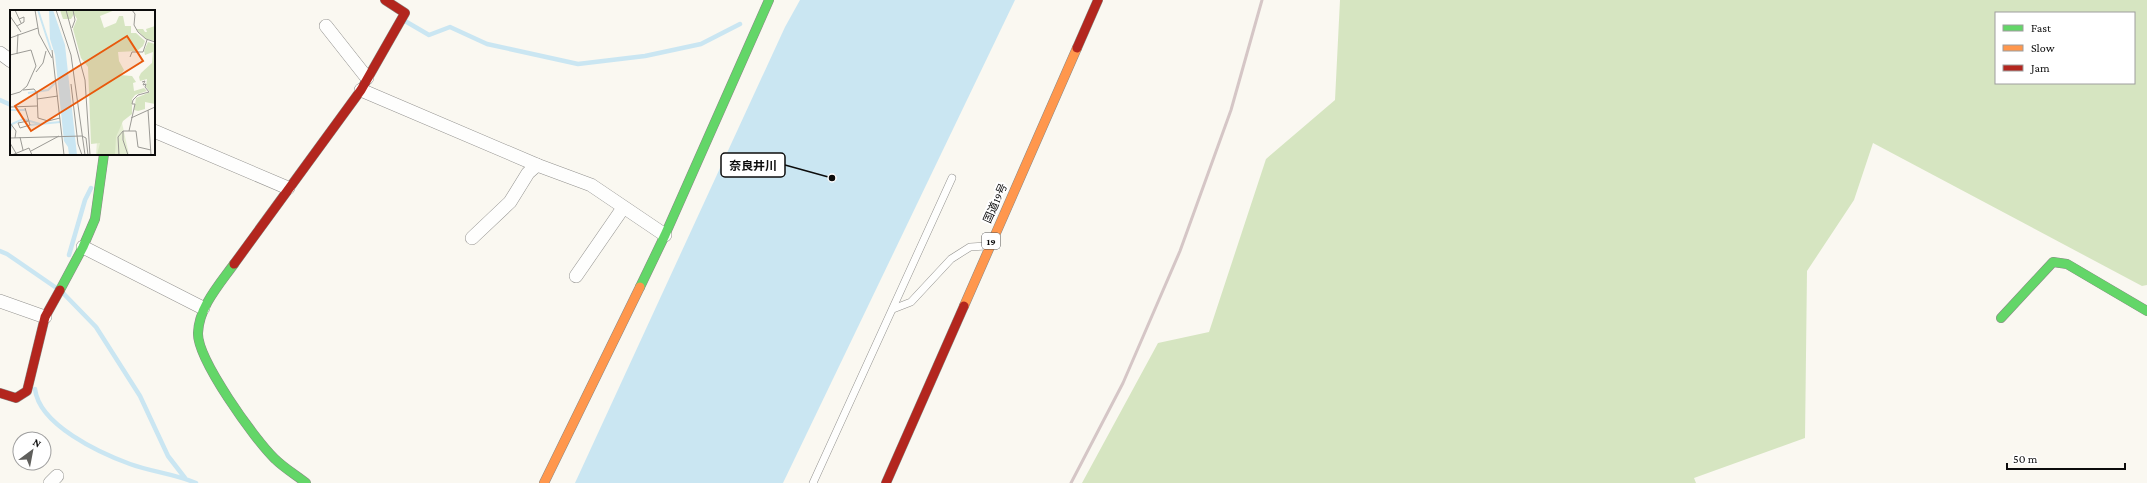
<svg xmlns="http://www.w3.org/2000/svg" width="2147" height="483" font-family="'Crimson Pro','Noto Sans JP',serif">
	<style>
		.forest { fill: #d6e5c1; fill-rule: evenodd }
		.water { fill: #cae6f2 }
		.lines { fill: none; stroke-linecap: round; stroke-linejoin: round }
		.stream { stroke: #cae6f2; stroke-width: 4.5 }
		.lane-casing { stroke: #93928f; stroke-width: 8 }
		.street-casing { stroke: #93928f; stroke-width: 14 }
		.fast-casing { stroke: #8a8986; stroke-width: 10 }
		.slow-casing { stroke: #8a8986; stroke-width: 10 }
		.jam-casing { stroke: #8a8986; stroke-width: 10 }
		.lane { stroke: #fefefd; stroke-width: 7 }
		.street { stroke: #fefefd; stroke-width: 13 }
		.fast { stroke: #63d668; stroke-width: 9 }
		.slow { stroke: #ff974d; stroke-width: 9 }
		.jam { stroke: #b3261e; stroke-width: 9 }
		.rail { stroke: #d5c6c6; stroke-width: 3 }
		.labels { text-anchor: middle; stroke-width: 4; stroke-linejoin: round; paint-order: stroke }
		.shield { fill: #fff; stroke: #555; stroke-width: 1 }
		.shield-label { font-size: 10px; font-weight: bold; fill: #0c0c0c }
		.street-label { font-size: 11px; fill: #0c0c0c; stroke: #fff }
		.inset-river { fill: none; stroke: #cae6f2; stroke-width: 2 }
		.inset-road { fill: none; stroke: #9b9a95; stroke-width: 1 }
		.view { fill: #e8590c; fill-opacity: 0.15; stroke: #e8590c; stroke-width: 2 }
		.inset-edge { fill: none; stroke: #0c0c0c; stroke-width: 2 }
		.leader { fill: none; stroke: #0c0c0c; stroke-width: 1.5 }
		.callout-dot { fill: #0c0c0c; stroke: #fff; stroke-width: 1.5 }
		.callout { fill: #fff; stroke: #0c0c0c; stroke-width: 1.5 }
		.callout-label { font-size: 12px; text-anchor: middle; font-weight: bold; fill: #0c0c0c }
	</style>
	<rect width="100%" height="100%" fill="#faf8f1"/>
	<path class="forest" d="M1340,0H2147V285L2142,286L1873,143L1854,200L1807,271L1805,438L1694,478L1696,483H1082L1158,343L1209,332L1266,159L1335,100ZM1996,13H2134V83H1996Z"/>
	<path class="water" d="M800,0H1015L783,483H575L785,27Z"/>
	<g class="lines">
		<g class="stream">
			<path d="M405,21L429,35L450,27L487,44L578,64L645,56L701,44L740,24"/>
			<path d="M0,100L11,105"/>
			<path d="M0,251L7,254L55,287"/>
			<path d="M69,255L85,200L91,188"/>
			<path d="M63,293L96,327L140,396L168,456L185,478"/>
			<path d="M35,389C39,425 100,453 130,464C152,472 175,474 196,483"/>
		</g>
		<defs>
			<g id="lane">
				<path d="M893,309L911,302L951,259L970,247L986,246"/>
				<path d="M813,483L952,178"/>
			</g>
			<g id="street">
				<path d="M326,26L367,78"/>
				<path d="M0,53L11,61"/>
				<path d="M361,90L537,165L591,185L665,235"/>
				<path d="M154,131L288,188"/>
				<path d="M472,238L510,202L528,173L537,165"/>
				<path d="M83,247L203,308"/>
				<path d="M576,276L623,208"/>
				<path d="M0,301L45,317"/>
				<path d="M50,483L57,476"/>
			</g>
			<g id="fast">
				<path d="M234,264C219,285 199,307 198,333C197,359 255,440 275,459C284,468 296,475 306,483"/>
				<path d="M640,287L665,235L769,0"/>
				<path d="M60,290L83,247L95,219L104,154"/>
				<path d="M2001,318L2053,262L2067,264L2147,311"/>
			</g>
			<g id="slow">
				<path d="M964,306L1077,48"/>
				<path d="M544,483L640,287"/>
			</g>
			<g id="jam">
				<path d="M1077,48L1098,0"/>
				<path d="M234,264L361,90L405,13L385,0"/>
				<path d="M0,393L16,398L27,391L45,317L60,290"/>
				<path d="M886,483L964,306"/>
			</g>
		</defs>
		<use href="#lane" class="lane-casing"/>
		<use href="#street" class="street-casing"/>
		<use href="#fast" class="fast-casing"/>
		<use href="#slow" class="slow-casing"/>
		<use href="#jam" class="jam-casing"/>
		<use href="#lane" class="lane"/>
		<use href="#street" class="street"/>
		<use href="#fast" class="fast"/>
		<use href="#slow" class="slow"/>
		<use href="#jam" class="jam"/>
		<path class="rail" d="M1071,483L1123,383L1180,251L1231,110L1262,0"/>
	</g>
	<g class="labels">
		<rect class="shield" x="982" y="233" width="18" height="16" rx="3"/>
		<g class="shield-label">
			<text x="991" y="245">19</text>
		</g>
		<g class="street-label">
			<text transform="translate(995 203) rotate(-66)" y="4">国道19号</text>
		</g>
	</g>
	<g transform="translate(10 10)">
		<rect width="145" height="145" fill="#faf8f1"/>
		<path d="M112,113L119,145H86L87,131Z" fill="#e5eed2"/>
		<path d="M50,0H105L90,6L94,18L106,13L109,6H113L115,16H121V23H126L135,31L133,36L127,41L108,42L109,51L114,60L110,65L122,66L126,72L123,73L124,81L134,78L137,81L125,85L122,89V104L113,111L106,127L105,145H87L90,133L81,134L78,57L71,48L63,19L67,9L64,4L61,9H53ZM145,16V31L136,29L126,19H133L135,22H137L136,19ZM138,32L145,34V94L135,92V99L128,101L124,100L126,88L140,82L136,77L137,69L130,71L129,67L131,63L142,53L143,42L135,45L134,41Z" fill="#d6e5c1"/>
		<path d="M39,0H43L55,35L67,145H59L58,137L54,131L45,45L40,29Z" fill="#cae6f2"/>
		<path class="inset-river" d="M28,0L41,40M18,83L38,80L45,73M0,100H15M20,115L50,112M0,121L2,114L13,109L30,114"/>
		<path class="inset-road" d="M5,0L11,13M25,0L29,24L42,48M46,0L61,45L75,145M56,0L75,70L80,145M122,0L125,4L124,15L128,22L136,29L145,32M0,6L11,22M7,16L14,12V7L9,9M62,18L65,10L63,0M0,28L28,18M42,40L54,145M7,44L8,24M0,45L21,40L26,56L17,76L10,82L0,85M120,47L122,42H133L137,30M26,62L33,53L36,41M61,74L68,134L72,145M13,80L24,79L27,83L28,108L38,111L50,108M27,89L48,86M0,97L27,96M15,98L20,115L10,118L8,113L18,111M138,100L141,145M121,108L145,97M0,113L6,121L5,128M113,121V130L118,145M119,121L125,94H122L123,90L128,85L139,82L135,77L136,74L133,75L135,71L132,72M72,126L76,128L78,145M10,127L13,140M0,128L72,126M0,133L7,145M21,141L49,126M2,145L19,138L22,145M109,145L108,127L113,121H126L128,137L141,140"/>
		<path class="view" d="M117,26L133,51L21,121L5,96Z"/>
		<rect width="145" height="145" class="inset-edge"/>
	</g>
	<path class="leader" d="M832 178L785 165"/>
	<circle class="callout-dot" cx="832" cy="178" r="4"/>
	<rect class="callout" x="721" y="153" width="64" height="24" rx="4"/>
	<g class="callout-label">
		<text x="753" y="170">奈良井川</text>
	</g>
	<rect x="1995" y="12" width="140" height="72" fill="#ffffff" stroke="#9e9e9e"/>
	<rect x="2003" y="25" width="20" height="6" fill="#63d668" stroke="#9e9e9e"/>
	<text x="2031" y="32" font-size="12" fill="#0c0c0c">Fast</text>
	<rect x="2003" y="45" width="20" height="6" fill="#ff974d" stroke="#9e9e9e"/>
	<text x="2031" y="52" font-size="12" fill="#0c0c0c">Slow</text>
	<rect x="2003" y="65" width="20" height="6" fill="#b3261e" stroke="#9e9e9e"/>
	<text x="2031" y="72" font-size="12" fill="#0c0c0c">Jam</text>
	<g transform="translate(32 451) rotate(32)"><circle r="19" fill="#ffffff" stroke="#9e9e9e"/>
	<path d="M0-3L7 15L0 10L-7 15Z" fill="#5f5f5c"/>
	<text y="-6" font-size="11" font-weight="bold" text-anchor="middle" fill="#0c0c0c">N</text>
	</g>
	<path d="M2007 463v6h118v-6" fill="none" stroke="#0c0c0c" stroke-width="2"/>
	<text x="2013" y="463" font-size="12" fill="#0c0c0c" stroke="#ffffff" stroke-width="3" paint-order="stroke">50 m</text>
</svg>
